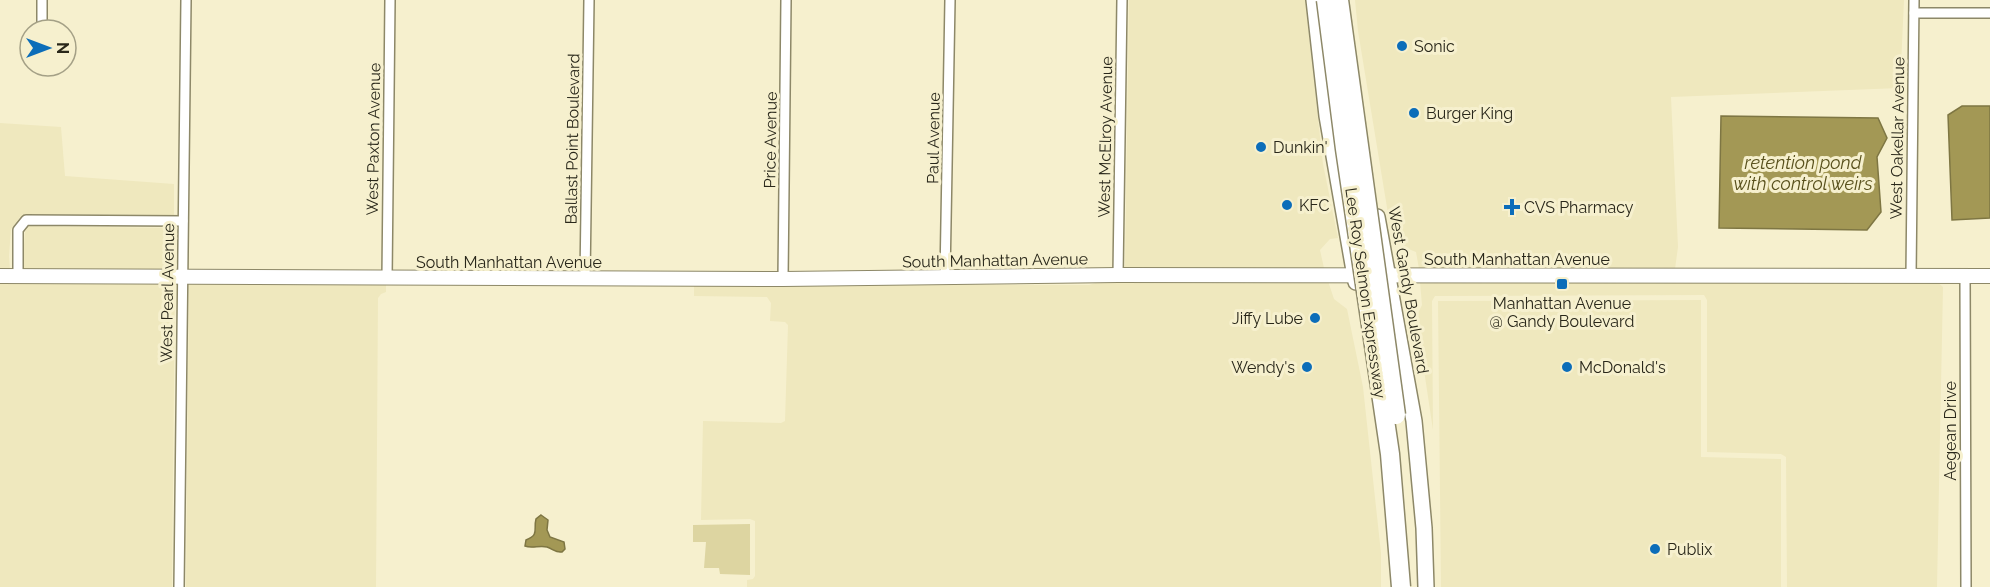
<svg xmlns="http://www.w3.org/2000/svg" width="1990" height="587" font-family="Raleway,sans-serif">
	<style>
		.built { fill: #efe8be }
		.green { fill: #ddd5a1 }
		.water { fill: #a39855; stroke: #7e7643; stroke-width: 1.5 }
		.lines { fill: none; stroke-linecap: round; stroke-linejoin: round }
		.street-casing { stroke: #8d8868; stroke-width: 12 }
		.secondary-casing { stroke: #8d8868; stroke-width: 16 }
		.primary-casing { stroke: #8d8868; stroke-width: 18 }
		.street { stroke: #fff; stroke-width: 9 }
		.secondary { stroke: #fff; stroke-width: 14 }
		.primary { stroke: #fff; stroke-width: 15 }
		.highway-bridge-casing { stroke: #8d8868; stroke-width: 21; stroke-linecap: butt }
		.highway-bridge { stroke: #fff; stroke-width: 18 }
		.poi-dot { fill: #0c6db9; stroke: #f6f0ce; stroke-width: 2 }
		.labels { text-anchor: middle; stroke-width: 6; stroke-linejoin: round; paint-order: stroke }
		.poi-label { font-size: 16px; fill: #29271a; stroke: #f6f0ce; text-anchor: start }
		.street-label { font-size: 16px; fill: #29271a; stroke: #f6f0ce }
		.water-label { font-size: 18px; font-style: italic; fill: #59511d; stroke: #f6f0ce }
	</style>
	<rect width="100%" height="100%" fill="#f6f0ce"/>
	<g class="built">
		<path d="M1129,0H1305L1323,164L1338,238L1330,239L1320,250L1324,268H1125Z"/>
		<path d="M1355,0H1904L1900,88L1671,97L1678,247L1675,269H1419L1416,252L1406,248L1397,240L1392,238L1358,31Z"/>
		<path d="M0,123L61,127L65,176L174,184V215L26,214L20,217L11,229L9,256L10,270H0Z"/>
		<path d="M29,226L174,228L175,271L24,270L23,257L25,232Z"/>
		<path d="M1935,280L1943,287L1937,587H1787L1786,457L1781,454L1707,452V300L1704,295L1435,296L1432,301L1433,430L1416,317L1422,305L1420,282Z"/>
		<path d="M1102,281H1328L1334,299L1347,309L1363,387L1381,553V587H747V580L753,579L755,576V521L750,519L701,520L703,421L781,423L785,421L788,325L785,322L770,321L771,303L767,297L694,296V285H1089Z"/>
		<path d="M0,283L175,284L172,587H0Z"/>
		<path d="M189,284L386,285V292L381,294L378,298L376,587H186Z"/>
		<path d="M1701,300V457L1781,459V587H1441L1438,301Z"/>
	</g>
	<path class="green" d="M750,524V575L720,574L719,568H704L706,542H693V525Z"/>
	<g class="water">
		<path d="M1962,106H1990V218L1952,220L1948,115Z"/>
		<path d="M1721,116L1878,118L1887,138L1877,157L1881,212L1867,230L1719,228Z"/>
		<path d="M541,515L548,520L547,530L550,537L564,542L565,549L562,552C556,553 553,549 547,547C539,545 532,549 525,546L526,540C540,534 533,530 536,519Z"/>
	</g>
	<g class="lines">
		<defs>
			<g id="street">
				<path d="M1914,13H1990"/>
				<path d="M42,30V0"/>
				<path d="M1118,275L1122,0"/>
				<path d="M1911,276L1914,0"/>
				<path d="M1965,276L1966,587"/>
				<path d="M18,277V230L26,220L183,221"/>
				<path d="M945,277L950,0"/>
				<path d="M387,278L390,0"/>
				<path d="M585,279L589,0"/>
				<path d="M783,279L786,0"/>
				<path d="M179,587L186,0"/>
			</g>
			<path id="secondary" d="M0,276L783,279L1118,275L1990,276"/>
			<g id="primary">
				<path d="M1314,0L1327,116L1356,282"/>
				<path d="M1377,217L1414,421L1424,528L1426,587"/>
			</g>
		</defs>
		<use href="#street" class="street-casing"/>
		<use href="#secondary" class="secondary-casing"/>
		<use href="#primary" class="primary-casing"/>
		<use href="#street" class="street"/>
		<use href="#secondary" class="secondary"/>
		<use href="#primary" class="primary"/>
		<defs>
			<g id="highway-bridge">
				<path d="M1326,0L1345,149L1390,454L1401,587"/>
				<path d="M1339,0L1396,415"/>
			</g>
		</defs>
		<use href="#highway-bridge" class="highway-bridge-casing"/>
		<use href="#highway-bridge" class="highway-bridge"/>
	</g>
	<g class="poi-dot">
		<circle cx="1402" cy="46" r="6"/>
		<circle cx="1414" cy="113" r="6"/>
		<circle cx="1261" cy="147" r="6"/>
		<circle cx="1287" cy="205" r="6"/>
		<path d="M1509 198h6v6h6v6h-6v6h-6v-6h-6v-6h6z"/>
		<rect x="1556" y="278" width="12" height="12" rx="3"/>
		<circle cx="1315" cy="318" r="6"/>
		<circle cx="1307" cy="367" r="6"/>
		<circle cx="1567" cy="367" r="6"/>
		<circle cx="1655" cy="549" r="6"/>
	</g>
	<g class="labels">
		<g class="poi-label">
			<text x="1414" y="52">Sonic</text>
			<text x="1426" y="119">Burger King</text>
			<text x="1273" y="153">Dunkin'</text>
			<text x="1299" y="211">KFC</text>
			<text x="1524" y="213">CVS Pharmacy</text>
			<text x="1562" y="309" text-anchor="middle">Manhattan Avenue<tspan x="1562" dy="18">@ Gandy Boulevard</tspan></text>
			<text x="1303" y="324" text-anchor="end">Jiffy Lube</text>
			<text x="1295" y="373" text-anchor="end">Wendy's</text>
			<text x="1579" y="373">McDonald's</text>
			<text x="1667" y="555">Publix</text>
		</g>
		<g class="street-label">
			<text transform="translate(1105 137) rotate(-89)" y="6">West McElroy Avenue</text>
			<text transform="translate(933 138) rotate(-89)" y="6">Paul Avenue</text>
			<text transform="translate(1897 138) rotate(-89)" y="6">West Oakellar Avenue</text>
			<text transform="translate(373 139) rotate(-89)" y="6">West Paxton Avenue</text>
			<text transform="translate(572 139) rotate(-89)" y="6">Ballast Point Boulevard</text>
			<text transform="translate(770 140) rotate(-89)" y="6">Price Avenue</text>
			<text x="1517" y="265">South Manhattan Avenue</text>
			<text transform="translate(995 260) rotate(-1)" y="6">South Manhattan Avenue</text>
			<text x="509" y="268">South Manhattan Avenue</text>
			<text transform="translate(1409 290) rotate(80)" y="6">West Gandy Boulevard</text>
			<text transform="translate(167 293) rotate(-89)" y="6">West Pearl Avenue</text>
			<text transform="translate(1366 293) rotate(82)" y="6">Lee Roy Selmon Expressway</text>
			<text transform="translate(1950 431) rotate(-90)" y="6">Aegean Drive</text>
		</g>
		<g class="water-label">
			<text x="1803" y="169">retention pond<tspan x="1803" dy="21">with control weirs</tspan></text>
		</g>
	</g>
	<g transform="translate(48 48) rotate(90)"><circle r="28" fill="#f6f0ce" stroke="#a4a086" stroke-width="1.5"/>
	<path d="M0-4.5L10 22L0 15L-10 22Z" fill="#0c6db9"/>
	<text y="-9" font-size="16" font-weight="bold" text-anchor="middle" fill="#29271a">N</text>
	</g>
</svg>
